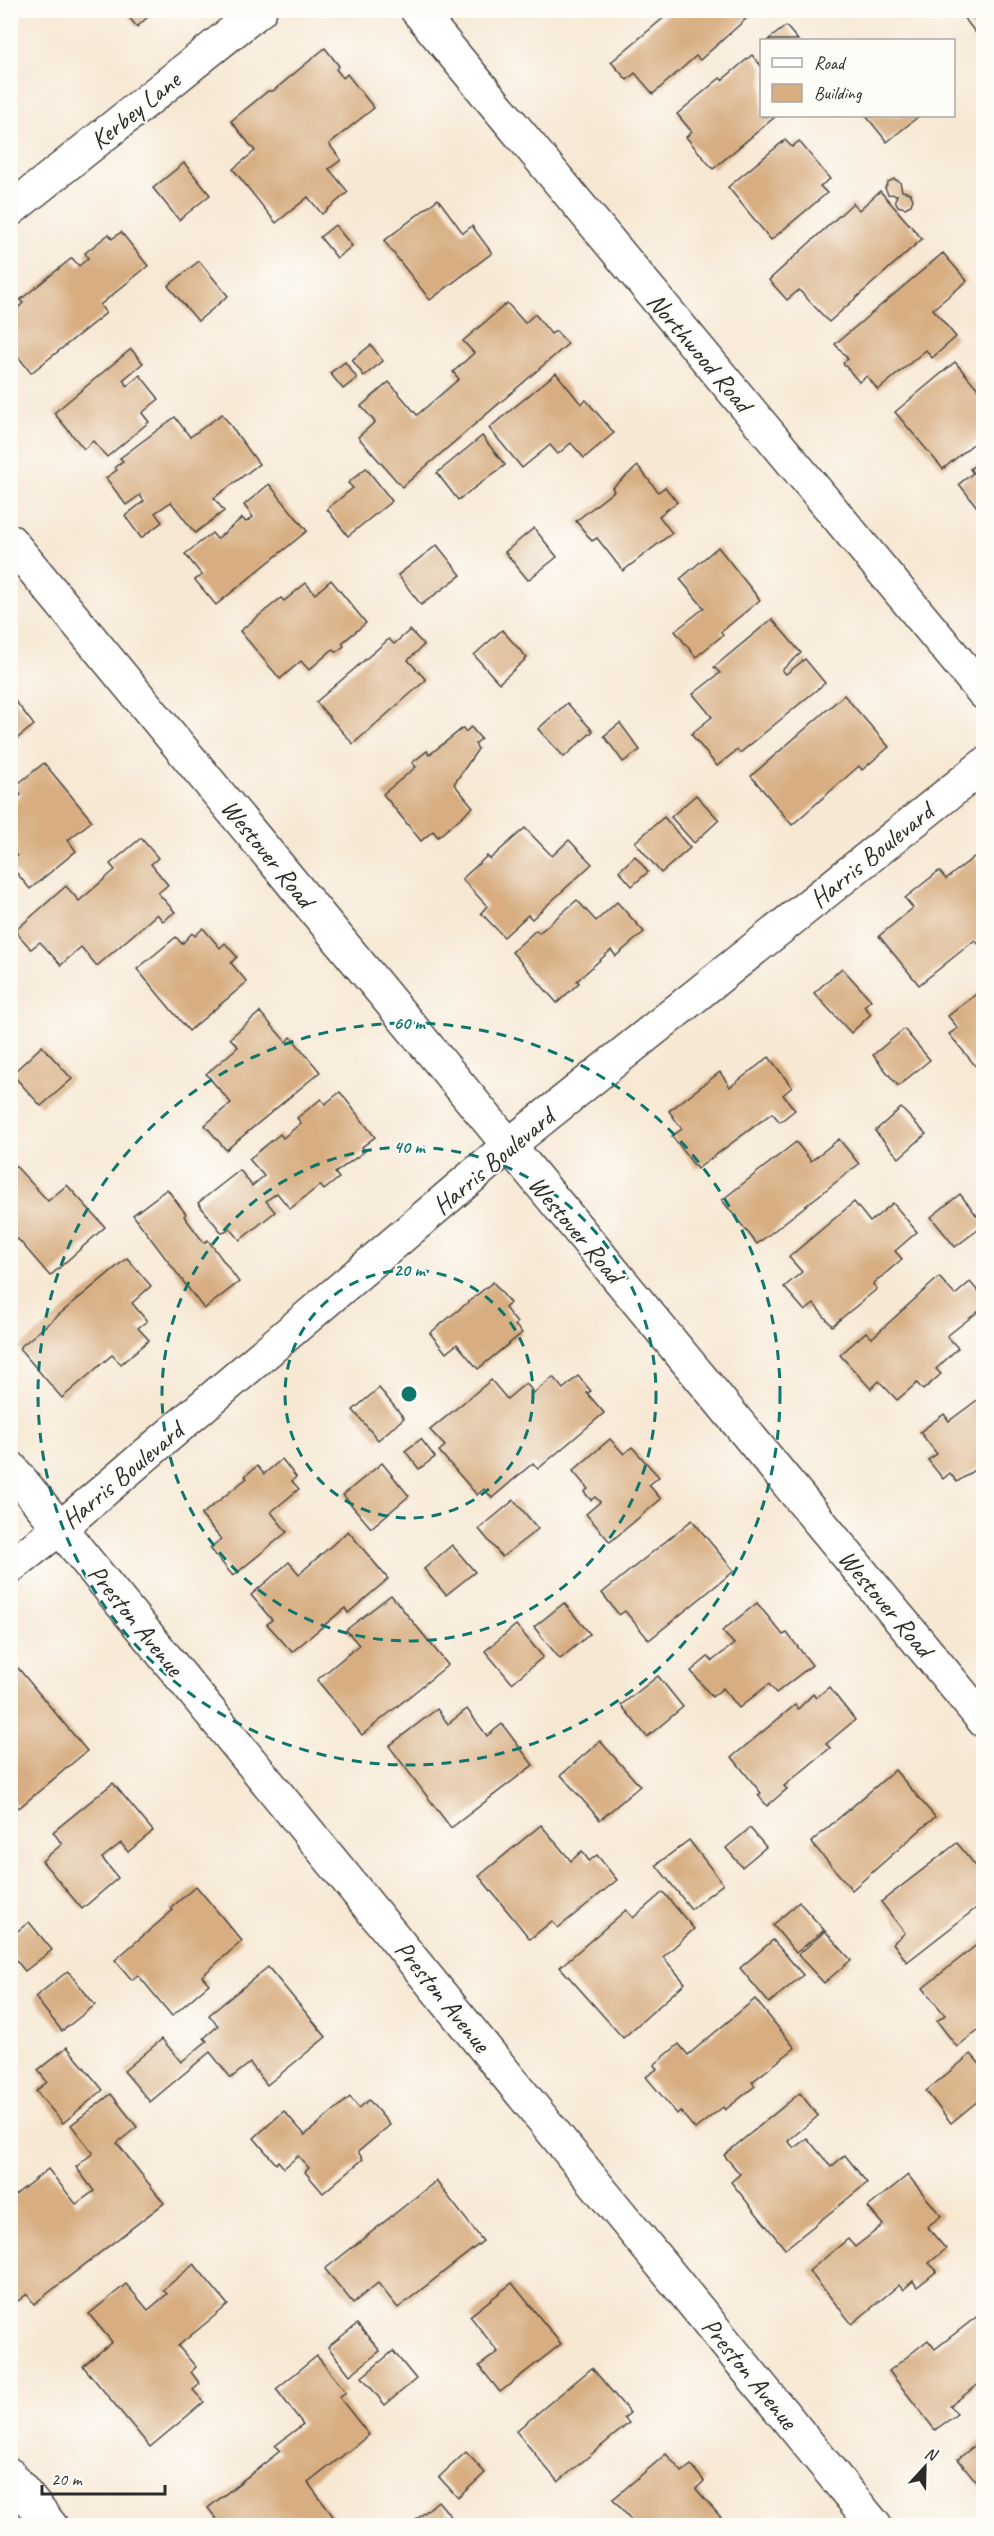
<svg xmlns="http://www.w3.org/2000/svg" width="994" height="2536" font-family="Caveat,sans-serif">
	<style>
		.building { fill: #d7ad81 }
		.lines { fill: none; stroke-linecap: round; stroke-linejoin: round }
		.street-casing { stroke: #4a4744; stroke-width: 36 }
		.secondary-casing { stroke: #4a4744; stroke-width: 36 }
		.street { stroke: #fff; stroke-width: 33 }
		.secondary { stroke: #fff; stroke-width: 33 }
		.ring { fill: none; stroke: #0f766e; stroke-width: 3; stroke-dasharray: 10 8 }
		.labels { text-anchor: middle; stroke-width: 4.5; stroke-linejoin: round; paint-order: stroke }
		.street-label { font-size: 26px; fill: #2b2b2b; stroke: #fdfcf7 }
		.centre { fill: #0f766e; stroke: #fdfcf7; stroke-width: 3 }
		.ring-label { font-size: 18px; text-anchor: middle; font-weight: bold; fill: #0f766e; stroke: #fdfcf7; stroke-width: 4.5; stroke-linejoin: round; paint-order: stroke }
	</style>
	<rect width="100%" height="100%" fill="#fdfcf7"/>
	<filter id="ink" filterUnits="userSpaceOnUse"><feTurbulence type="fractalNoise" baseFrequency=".0167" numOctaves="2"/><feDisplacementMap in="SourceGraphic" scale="12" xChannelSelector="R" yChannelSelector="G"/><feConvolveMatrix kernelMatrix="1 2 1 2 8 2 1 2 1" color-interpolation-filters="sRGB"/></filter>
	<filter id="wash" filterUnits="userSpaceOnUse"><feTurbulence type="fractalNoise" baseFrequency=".008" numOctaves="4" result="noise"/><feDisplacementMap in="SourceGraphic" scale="24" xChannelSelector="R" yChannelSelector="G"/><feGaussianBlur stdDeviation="1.35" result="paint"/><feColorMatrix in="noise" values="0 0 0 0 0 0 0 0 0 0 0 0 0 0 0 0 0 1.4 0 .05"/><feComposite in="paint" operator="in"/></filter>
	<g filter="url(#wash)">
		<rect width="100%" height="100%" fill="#f7e8d4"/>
		<g id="blocks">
			<g class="building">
				<path d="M123,10H155L137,27Z"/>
				<path d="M673,10H756L700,60L696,56L653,94L635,73L627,80L611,62Z"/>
				<path d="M958,10H984V33L979,37Z"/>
				<path d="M786,26L798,40H768Z"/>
				<path d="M325,48L339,66L336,69L343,78L347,74L374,108L329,144L341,160L329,169L348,192L322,214L308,197L276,223L233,169L255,151L231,121L268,91H273Z"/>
				<path d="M752,55L762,67V116H776L713,169L686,137L692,132L677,114L720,78L722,80Z"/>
				<path d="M866,116H919L887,142Z"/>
				<path d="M785,140L792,147L799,141L830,179L820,186L827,193L771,240L728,187Z"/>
				<path d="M184,163L210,195L179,220L153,188Z"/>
				<path d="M894,179L900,182L902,191L910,193L913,199L911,205L905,208L898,206L895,200L897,195L888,194L885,188L888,182Z"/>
				<path d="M880,191L922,239L829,322L799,290L787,300L769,280L853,203L859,210Z"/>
				<path d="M438,199L463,233L472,226L492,253L430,300L384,241Z"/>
				<path d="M335,225L352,246L337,258L320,237Z"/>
				<path d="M121,232L148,266L100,305L106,313L31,373L10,346V316L23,303L20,300L72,258L79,266L88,258L85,253L109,234L112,239Z"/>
				<path d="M943,253L967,281L933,309L956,337L932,358L926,350L878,390L867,376L859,382L843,363L848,359L835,344Z"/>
				<path d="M199,261L228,296L198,321L168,286Z"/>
				<path d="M507,303L525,323L535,314L551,334L556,331L568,344L402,487L358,437L375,422L361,406L389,382L417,415L459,379L453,372L474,353L463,341Z"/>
				<path d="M371,345L383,361L364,376L352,360Z"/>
				<path d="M131,349L143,363L123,380L127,386L140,375L159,399L142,413L149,422L107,457L93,441L84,449L54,413Z"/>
				<path d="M345,362L357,378L343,389L330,373Z"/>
				<path d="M955,362L984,396V435L943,469L895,412Z"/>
				<path d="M556,373L581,404L586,400L614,433L584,458L571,443L558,454L550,445L522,468L489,428Z"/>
				<path d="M222,414L259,464L214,498L224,511L195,533L171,502L155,513L162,522L141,538L125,516L144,501L140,495L126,505L106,478L117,470L115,467L123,461L120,458L175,417L190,437Z"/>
				<path d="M482,436L505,465L458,500L437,473Z"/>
				<path d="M984,458V516L959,484L973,473L970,469Z"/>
				<path d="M638,466L658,492L665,487L677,502L659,516L672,533L623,571L597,538L592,541L576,521L614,491L612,488Z"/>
				<path d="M366,468L392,501L348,536L327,509L353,488L348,483Z"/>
				<path d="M269,484L307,531L216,605L195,580L202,575L185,554L212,533L217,539L242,518L246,522L253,517L244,505Z"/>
				<path d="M534,528L557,557L528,580L505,552Z"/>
				<path d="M437,545L461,575L421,605L398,575Z"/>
				<path d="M718,547L760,600L721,632L723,635L696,657L675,631L704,608L680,579Z"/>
				<path d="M331,580L366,623L342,643L344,646L336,652L333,649L309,670L301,661L280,679L240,631L281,598L284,601L306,583L315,594Z"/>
				<path d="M772,619L801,653L782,670L786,674L805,659L825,683L740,753L737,750L717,766L691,734L712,717L693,694L720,673L714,667Z"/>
				<path d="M410,630L424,645L408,660L426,680L353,744L316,702L389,639L394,644Z"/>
				<path d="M502,630L527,658L499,683L474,655Z"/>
				<path d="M10,694L34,725L10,744Z"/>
				<path d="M844,695L889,747L862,770L859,766L792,825L751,776Z"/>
				<path d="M567,703L593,731L564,757L538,729Z"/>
				<path d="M620,723L640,750L623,762L604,736Z"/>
				<path d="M471,727L481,739L475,744L478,749L454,784L473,807L438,837L433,831L421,841L383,794L416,767L412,763L427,751L429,755L463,728L465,732Z"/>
				<path d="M44,763L92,821L68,840L76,851L30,889L10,865V861L17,856L10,848V804L21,795L14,787Z"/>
				<path d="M696,795L719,820L694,843L671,817Z"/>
				<path d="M664,817L690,848L661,873L635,842Z"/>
				<path d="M525,828L552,856L569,840L592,864L532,919L528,915L504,937L481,913L487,906L462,879L487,856L490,859Z"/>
				<path d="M141,838L158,858L151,864L168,885L158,893L175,912L163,921L157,914L97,966L81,947L61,965L40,942L31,949L15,931L66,886L79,901L115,870L110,864Z"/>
				<path d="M635,856L648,872L632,886L619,871Z"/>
				<path d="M974,857L984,868V943L980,946L975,940L919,985L879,936L913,908L905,898L939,871L946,879Z"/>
				<path d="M577,900L596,921L617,902L644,932L616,956L611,950L577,981L579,983L557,1003L512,952L536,930L539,933Z"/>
				<path d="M203,928L220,948L225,943L237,957L231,963L247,982L189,1031L137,969L176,937L182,944L192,933L195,936Z"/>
				<path d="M842,968L871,1000L864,1006L871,1014L851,1033L814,993Z"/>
				<path d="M984,988V1064L978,1069L949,1034L958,1028L948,1016Z"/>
				<path d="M260,1012L286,1042L291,1037L320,1072L226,1150L205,1125L231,1103L206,1074L238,1047L230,1038Z"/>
				<path d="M904,1029L930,1060L898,1086L873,1055Z"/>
				<path d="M42,1046L72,1079L41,1106L12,1074Z"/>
				<path d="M769,1057L792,1087L783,1095L795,1110L780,1122L772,1113L697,1169L672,1136L682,1129L669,1111L720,1072L730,1087Z"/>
				<path d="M340,1092L375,1137L362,1147L365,1151L335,1173L339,1178L324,1190L320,1185L290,1209L277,1193L266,1201L275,1212L240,1240L230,1228L222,1233L198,1203L240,1170L252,1186L264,1176L249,1159L280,1134L283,1138L301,1123L297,1118L321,1099L325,1104Z"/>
				<path d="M901,1108L926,1134L899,1158L875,1131Z"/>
				<path d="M839,1139L859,1164L757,1244L722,1200L796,1142L811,1161Z"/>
				<path d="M10,1160L48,1201L67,1185L105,1227L50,1276L18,1239L10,1245Z"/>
				<path d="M167,1189L186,1214L184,1216L204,1243L208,1240L239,1282L204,1309L133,1215Z"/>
				<path d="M960,1194L984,1225L955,1247L931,1217Z"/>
				<path d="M854,1202L870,1222L893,1203L917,1232L895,1251L902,1259L873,1284L877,1289L832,1326L814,1304L805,1311L784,1287L802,1272L789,1257Z"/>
				<path d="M127,1258L151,1286L132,1303L147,1321L138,1328L149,1340L121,1364L112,1355L62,1398L19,1348Z"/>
				<path d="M939,1277L955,1295L970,1282L984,1298V1307L947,1336L958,1348L936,1369L941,1374L923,1390L917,1383L897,1400L879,1381L871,1389L840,1355L866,1332L872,1338Z"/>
				<path d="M493,1282L510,1303L505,1308L517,1323L515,1325L522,1333L478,1369L457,1344L446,1353L430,1333Z"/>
				<path d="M578,1376L591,1391L587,1393L604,1413L538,1469L533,1463L492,1498L484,1489L477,1495L439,1451L445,1446L430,1430L491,1380L507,1399L526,1383L534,1393L553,1377L563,1389Z"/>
				<path d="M379,1388L404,1418L378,1440L353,1410Z"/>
				<path d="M984,1395V1463L957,1482L950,1473L943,1479L928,1460L937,1454L920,1432L944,1414L949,1421Z"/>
				<path d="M421,1439L435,1457L419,1469L405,1451Z"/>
				<path d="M610,1439L624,1454L632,1447L659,1477L649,1485L661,1499L610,1542L586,1514L600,1502L595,1497L591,1500L584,1492L588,1489L573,1471Z"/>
				<path d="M282,1459L296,1477L292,1481L299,1489L271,1512L287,1532L233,1576L210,1548L221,1539L201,1515L247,1478L245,1476L257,1466L264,1474Z"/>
				<path d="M382,1463L409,1496L371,1528L343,1495Z"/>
				<path d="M514,1500L538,1529L502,1557L479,1529Z"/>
				<path d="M692,1520L734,1571L649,1640L625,1611L619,1615L602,1593Z"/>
				<path d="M348,1531L388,1579L348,1613L345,1608L292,1652L267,1624L272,1620L251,1595L289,1562L299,1574Z"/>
				<path d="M452,1545L475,1572L446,1595L424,1569Z"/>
				<path d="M391,1595L448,1665L362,1735L317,1680L359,1645L346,1630Z"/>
				<path d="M564,1603L590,1634L560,1659L534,1627Z"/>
				<path d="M757,1603L783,1635L787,1633L812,1665L776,1693L769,1684L739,1708L723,1688L712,1697L691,1671L708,1657L712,1661L734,1644L722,1631Z"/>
				<path d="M516,1625L543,1657L512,1683L485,1651Z"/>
				<path d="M18,1668L87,1751L19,1808L10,1797V1674Z"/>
				<path d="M658,1676L683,1707L647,1737L621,1705Z"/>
				<path d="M829,1687L855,1720L826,1744L830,1748L784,1786L787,1789L767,1806L758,1795L761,1793L732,1757L795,1705L798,1709L813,1694L816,1698Z"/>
				<path d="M437,1709L448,1724L467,1709L487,1736L502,1724L533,1765L451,1828L389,1746Z"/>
				<path d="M600,1741L640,1786L600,1820L561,1775Z"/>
				<path d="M895,1770L935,1817L852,1890L811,1842Z"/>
				<path d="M113,1783L153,1831L128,1852L121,1843L102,1858L118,1878L82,1909L42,1861L62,1844L53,1832Z"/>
				<path d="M541,1825L571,1861L582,1851L589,1861L597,1855L617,1880L558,1928L552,1921L530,1939L479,1876Z"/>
				<path d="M750,1828L766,1847L742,1867L726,1848Z"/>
				<path d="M689,1840L723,1884L691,1909L656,1865Z"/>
				<path d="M957,1843L984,1876V1902L907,1962L893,1943L905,1933L881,1902Z"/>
				<path d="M196,1886L242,1941L202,1976L209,1984L172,2016L138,1975L132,1980L115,1960L173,1910L171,1908Z"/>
				<path d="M663,1892L694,1929L663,1957L685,1983L623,2038L560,1967L626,1910L633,1918Z"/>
				<path d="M799,1902L824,1930L796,1953L773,1925Z"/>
				<path d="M29,1922L52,1950L25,1971L10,1953V1937Z"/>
				<path d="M825,1931L851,1960L824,1983L798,1955Z"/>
				<path d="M984,1939V2025L957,2047L937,2021L945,2015L923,1988Z"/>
				<path d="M773,1940L803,1975L769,2003L740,1968Z"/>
				<path d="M268,1967L326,2037L267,2085L250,2063L231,2078L210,2052L150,2102L124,2071L162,2039L181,2062L207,2041L204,2038L218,2026L209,2015Z"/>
				<path d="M68,1971L95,2005L62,2031L35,1997Z"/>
				<path d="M755,1999L795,2048L752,2082L755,2086L725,2110L723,2107L695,2129L680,2111L677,2114L646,2077L657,2069L654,2065L679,2044L688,2055Z"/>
				<path d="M67,2047L103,2090L63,2123L36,2091L47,2082L38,2070Z"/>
				<path d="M971,2054L984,2069V2096L951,2123L926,2091Z"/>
				<path d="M800,2093L818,2116L788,2141L794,2148L807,2138L831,2167L845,2155L867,2183L785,2249L731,2182L740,2174L724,2155Z"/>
				<path d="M111,2094L137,2127L117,2143L164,2203L34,2304L27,2294L18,2301L10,2292V2199L48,2169L76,2204L94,2191L76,2167L93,2153L71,2125Z"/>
				<path d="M350,2097L359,2108L369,2100L390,2125L358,2152L363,2159L323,2193L305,2172L309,2168L298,2156L284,2168L278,2161L276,2164L254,2138L284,2111L305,2135Z"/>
				<path d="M908,2175L941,2216L927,2227L946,2249L929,2263L937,2271L917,2287L913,2281L903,2290L899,2285L852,2324L809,2271L848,2239L855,2247L883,2225L868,2207Z"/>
				<path d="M436,2181L483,2241L398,2308L378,2283L353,2303L325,2269Z"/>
				<path d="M194,2264L228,2305L178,2346L196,2367L191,2372L200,2384L193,2390L204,2402L150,2447L83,2366L112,2342L89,2314L126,2284L148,2310L167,2294L163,2290Z"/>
				<path d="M512,2283L561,2344L500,2392L479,2366L498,2352L470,2316Z"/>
				<path d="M984,2311V2380L950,2406L957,2414L935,2430L889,2371L928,2340L935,2349Z"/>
				<path d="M357,2324L380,2351L350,2375L328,2347Z"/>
				<path d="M393,2351L416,2379L385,2405L362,2377Z"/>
				<path d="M317,2356L346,2392L339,2397L369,2435L308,2483L333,2516L321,2526H222L208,2508L280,2451L275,2446L303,2424L276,2389Z"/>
				<path d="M592,2368L630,2413L624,2418L629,2423L558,2482L516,2431Z"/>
				<path d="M984,2438V2491L958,2459Z"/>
				<path d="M466,2452L485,2473L458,2498L439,2477Z"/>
				<path d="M666,2454L682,2472L691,2465L704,2481L696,2489L725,2522L721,2526H629L633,2522L613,2499Z"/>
				<path d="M438,2501L459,2526H409Z"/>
			</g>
		</g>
	</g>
	<g filter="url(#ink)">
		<use href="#blocks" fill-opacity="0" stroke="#4a4744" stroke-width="1.5"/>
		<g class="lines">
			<defs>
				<g id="street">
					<path d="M10,210L260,10"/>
					<path d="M10,541L984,1721"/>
					<path d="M10,1467L875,2526"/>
					<path d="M10,2475L51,2526"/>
				</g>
				<g id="secondary">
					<path d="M417,10L984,693"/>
					<path d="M10,1567L60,1528L508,1146L984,765"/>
				</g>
			</defs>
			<use href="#street" class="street-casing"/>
			<use href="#secondary" class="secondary-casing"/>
			<use href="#street" class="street"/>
			<use href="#secondary" class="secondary"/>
		</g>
	</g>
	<g class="ring">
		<circle cx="409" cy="1394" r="124"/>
		<circle cx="409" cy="1394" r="247"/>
		<circle cx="409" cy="1394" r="371"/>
	</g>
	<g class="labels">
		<g class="street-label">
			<text transform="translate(135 110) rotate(-39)" y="9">Kerbey Lane</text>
			<text transform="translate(700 352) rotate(50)" y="9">Northwood Road</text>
			<text transform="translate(268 853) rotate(51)" y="9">Westover Road</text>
			<text transform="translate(871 855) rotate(-39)" y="9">Harris Boulevard</text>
			<text transform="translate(493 1161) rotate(-40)" y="9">Harris Boulevard</text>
			<text transform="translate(576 1229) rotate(50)" y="9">Westover Road</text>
			<text transform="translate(122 1475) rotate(-40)" y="9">Harris Boulevard</text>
			<text transform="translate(886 1603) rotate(50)" y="9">Westover Road</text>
			<text transform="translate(136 1620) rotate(51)" y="9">Preston Avenue</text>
			<text transform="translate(443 1996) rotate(51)" y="9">Preston Avenue</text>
			<text transform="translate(750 2373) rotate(51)" y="9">Preston Avenue</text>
		</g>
	</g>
	<circle cx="409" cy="1394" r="9" class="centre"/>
	<g class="ring-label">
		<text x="409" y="1029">60 m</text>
		<text x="409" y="1153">40 m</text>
		<text x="409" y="1276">20 m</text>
	</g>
	<rect width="994" height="2536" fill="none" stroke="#fdfcf7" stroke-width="36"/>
	<rect x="760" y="39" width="195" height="78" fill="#fdfcf7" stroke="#a9a8a5" stroke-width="1.5"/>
	<rect x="772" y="58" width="30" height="9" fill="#ffffff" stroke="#a9a8a5" stroke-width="1.5"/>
	<text x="814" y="69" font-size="18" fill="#2b2b2b">Road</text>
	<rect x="772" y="84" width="30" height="18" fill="#d7ad81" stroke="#a9a8a5" stroke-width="1.5"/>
	<text x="814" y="99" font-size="18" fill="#2b2b2b">Building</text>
	<g transform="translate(925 2467) rotate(22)" stroke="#fdfcf7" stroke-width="4.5" paint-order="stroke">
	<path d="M0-4.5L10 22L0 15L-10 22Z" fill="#2b2b2b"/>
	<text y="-9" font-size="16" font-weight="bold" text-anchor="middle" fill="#2b2b2b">N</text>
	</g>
	<path d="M42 2485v9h123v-9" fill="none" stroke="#2b2b2b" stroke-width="3"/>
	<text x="51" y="2485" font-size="18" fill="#2b2b2b" stroke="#fdfcf7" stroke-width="4.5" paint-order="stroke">20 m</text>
</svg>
